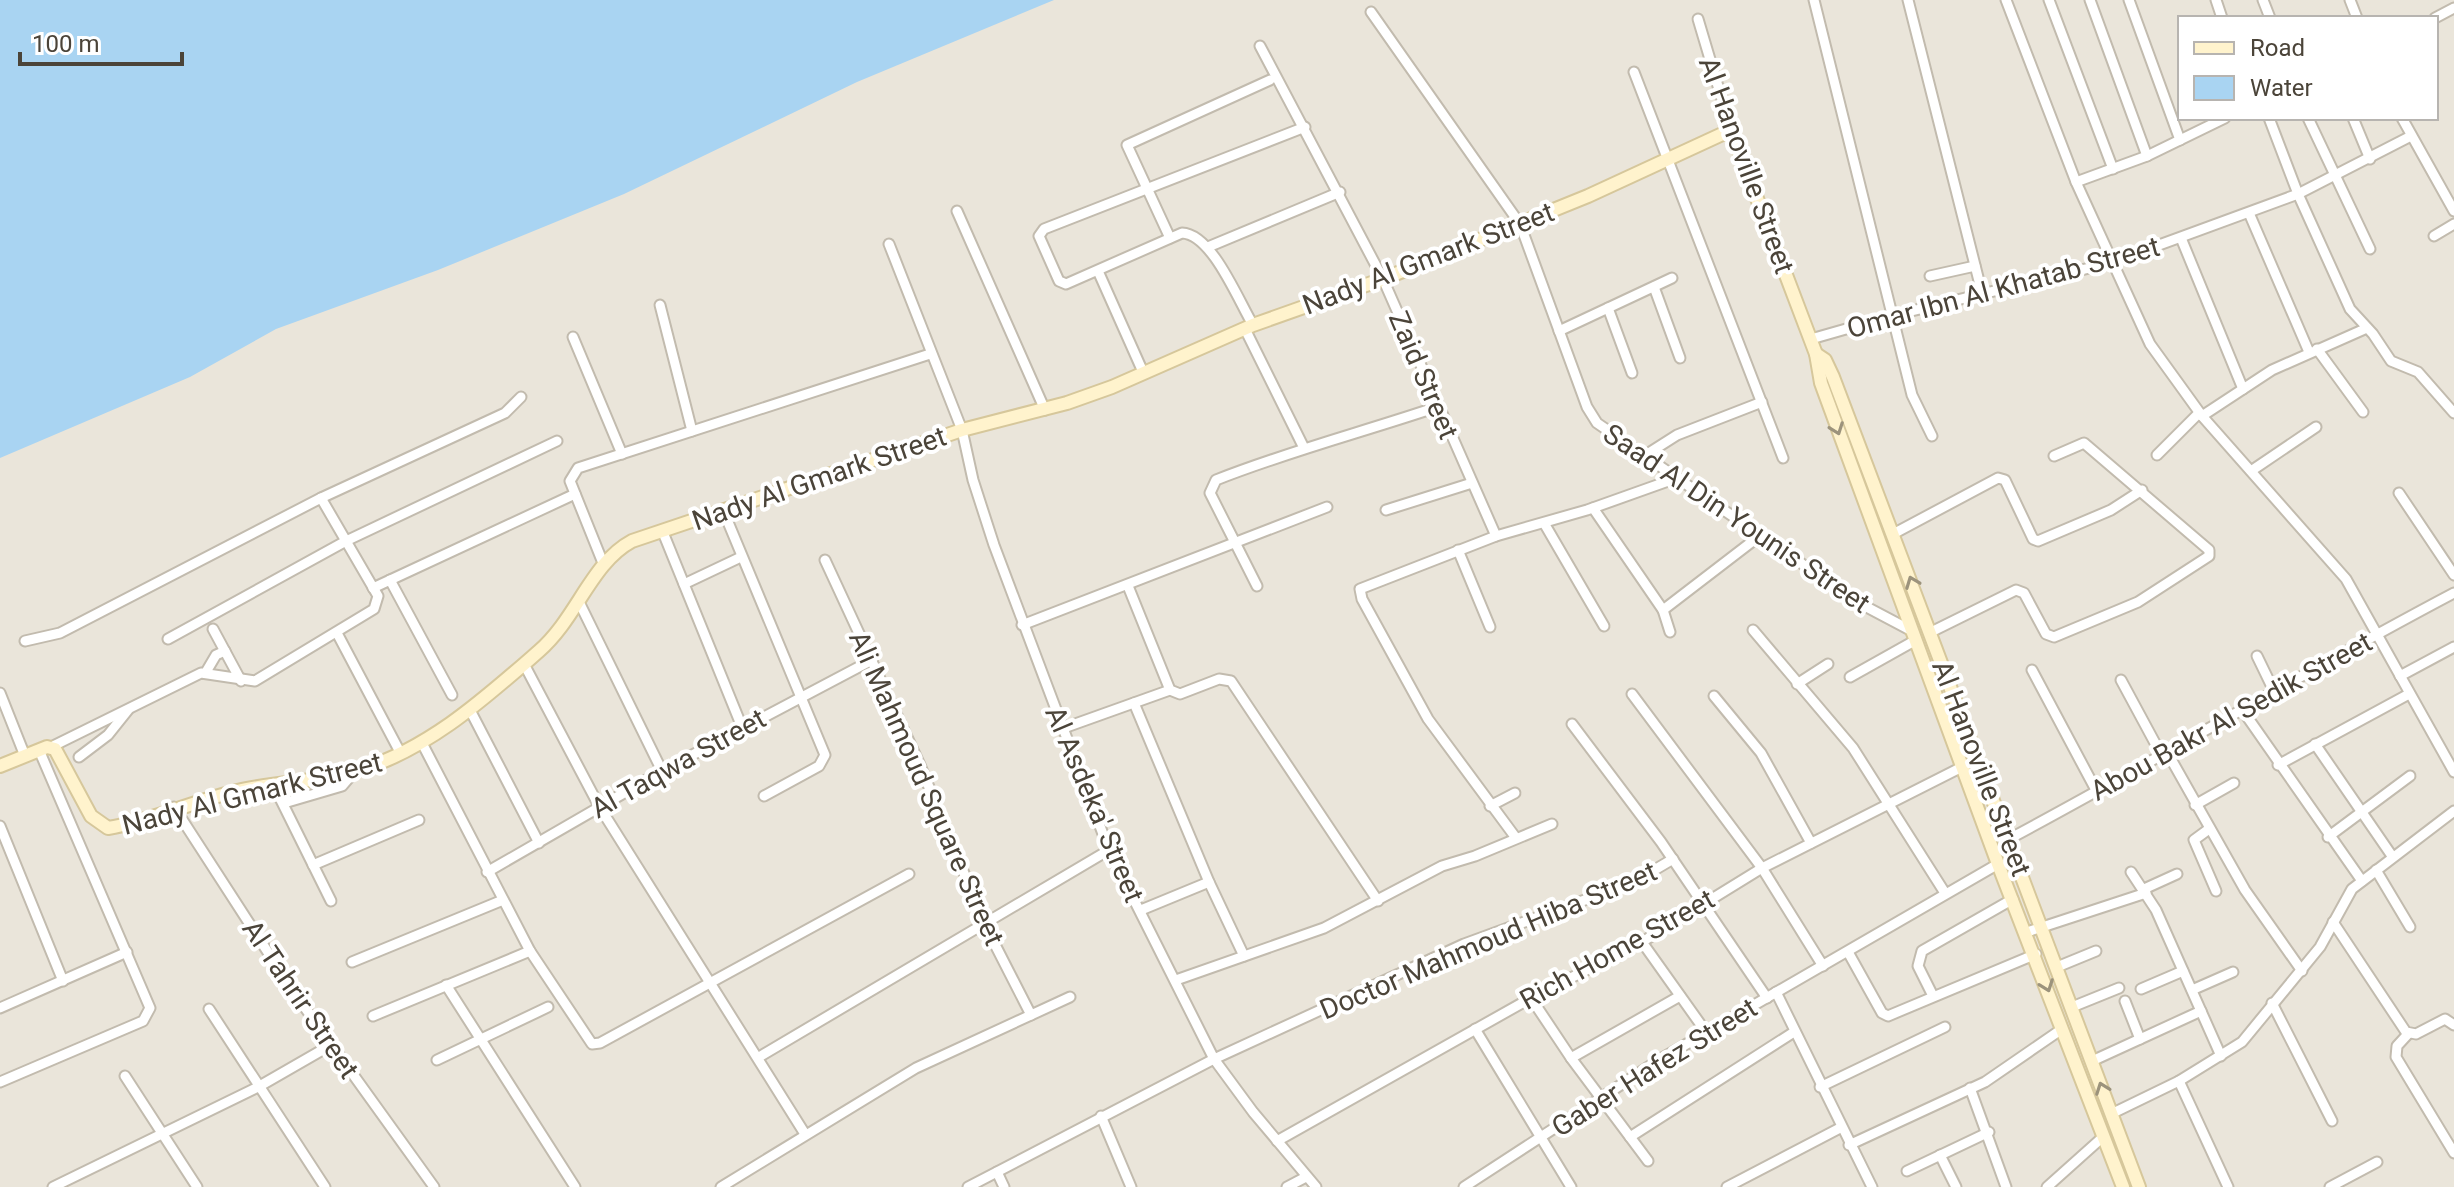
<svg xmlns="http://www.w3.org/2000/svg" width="2454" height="1187" font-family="Roboto,sans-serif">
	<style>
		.residential { fill: #eae5da; fill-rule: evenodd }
		.water { fill: #a9d4f2 }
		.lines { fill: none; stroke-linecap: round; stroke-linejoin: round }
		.street-casing { stroke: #c2bbae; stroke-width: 13 }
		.secondary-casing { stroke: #d6c79b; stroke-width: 16 }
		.street { stroke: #fff; stroke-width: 9 }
		.secondary { stroke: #fff3cd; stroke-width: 12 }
		.oneway { stroke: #9c937c }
		.labels { text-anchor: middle; stroke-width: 8; stroke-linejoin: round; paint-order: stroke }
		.street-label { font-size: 28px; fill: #4b4439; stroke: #fff }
	</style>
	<rect width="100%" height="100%" fill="#f6f3ec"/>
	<path class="residential" d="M1019,0H2454V1187H0V439ZM2180,18H2436V118H2180Z"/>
	<path class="water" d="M0,0H1054L857,82L624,194L438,270L276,329L190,377L0,458Z"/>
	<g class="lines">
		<defs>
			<g id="street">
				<path d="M1814,0L1912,395L1932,436"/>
				<path d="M1908,0L1982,293"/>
				<path d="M2006,0L2076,182L2150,344L2202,416L2346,579L2454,772"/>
				<path d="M2049,0L2113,169"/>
				<path d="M2090,0L2147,156"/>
				<path d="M2129,0L2180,140"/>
				<path d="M2216,0L2222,18"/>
				<path d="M2263,0L2270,18"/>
				<path d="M2350,0L2357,18"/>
				<path d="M1371,12L1520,224L1587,407L1597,423L1859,603L1912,631"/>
				<path d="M2435,18L2454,8"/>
				<path d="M1698,19L1731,130"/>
				<path d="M1260,46L1383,279L1496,536"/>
				<path d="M1634,72L1783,458"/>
				<path d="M2308,118L2370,249"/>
				<path d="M2353,118L2370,159"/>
				<path d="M2402,118L2454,211"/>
				<path d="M2411,136L2298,194L2350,309L2373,334L2391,361L2418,372L2454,413"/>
				<path d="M2076,182L2147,156L2225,118"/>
				<path d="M957,211L1045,410"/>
				<path d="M2249,213L2309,352"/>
				<path d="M2434,236L2454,224"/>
				<path d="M1170,238L1127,145L1270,80"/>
				<path d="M2181,238L2243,389"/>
				<path d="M889,244L962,430L973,480L994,545L1109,850L1214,1059L1253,1112L1316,1187"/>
				<path d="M1208,247L1340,192"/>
				<path d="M1098,271L1143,372"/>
				<path d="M1930,276L1975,266"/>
				<path d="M1654,287L1680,358"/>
				<path d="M660,305L692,431"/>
				<path d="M1608,308L1632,373"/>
				<path d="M1253,325C1238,300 1212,234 1182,233L1066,284L1059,281L1039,236L1044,229L1305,127"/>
				<path d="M1245,329L1304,448"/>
				<path d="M1559,331L1672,278"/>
				<path d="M573,337L622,454"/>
				<path d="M1811,339L1895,315L2110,263L2298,194L2269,118"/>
				<path d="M2317,349L2363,412"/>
				<path d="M2202,416L2272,370L2367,328"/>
				<path d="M2157,455L2199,413"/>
				<path d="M1644,456L1677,435L1762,402"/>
				<path d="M2251,471L2316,427"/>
				<path d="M2399,493L2454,575"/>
				<path d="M1593,508L1663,610L1670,632"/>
				<path d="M723,510L825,755L819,766L764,796"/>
				<path d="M1386,510L1472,483"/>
				<path d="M1544,523L1604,626"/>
				<path d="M662,530L742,727"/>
				<path d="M1893,534L1998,478L2005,480L2033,539L2038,541L2111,510L2142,490"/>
				<path d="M1458,550L1490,627"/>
				<path d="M825,560L920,765L985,925L1031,1015"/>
				<path d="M603,563L570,481L578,468L930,354"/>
				<path d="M390,580L452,695"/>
				<path d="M684,584L741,557"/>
				<path d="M1128,586L1170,690L1180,694L1219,679L1231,681L1378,901"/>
				<path d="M1257,586L1210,493L1216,480C1289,451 1363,432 1437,407"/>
				<path d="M373,588L575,494"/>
				<path d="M580,604L662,771"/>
				<path d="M1663,610L1762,534"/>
				<path d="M1022,625L1327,507"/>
				<path d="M213,629L241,681"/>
				<path d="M1753,630L1853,748L1945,893"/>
				<path d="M1931,632L2016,590L2024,593L2046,634L2054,637L2138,602L2209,556V550L2084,443L2054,456"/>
				<path d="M337,633L401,754"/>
				<path d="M168,639L346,541L557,441"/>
				<path d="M25,641L60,633L321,498L505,413L521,397"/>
				<path d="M2257,656L2273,689"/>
				<path d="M524,664L599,806L805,1134"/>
				<path d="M2032,670L2097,792"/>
				<path d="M206,672L216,655L225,651"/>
				<path d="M2400,676L2454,647"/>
				<path d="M1850,677L1916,640"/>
				<path d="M2121,680L2162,756"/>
				<path d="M1797,684L1828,664"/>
				<path d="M0,693L25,756"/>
				<path d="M1632,694L1762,868L1823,966"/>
				<path d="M1714,696L1761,753L1811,843"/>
				<path d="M1134,703L1209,882L1244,956"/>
				<path d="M2241,708L2362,881"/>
				<path d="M470,710L539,843"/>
				<path d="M1572,724L1661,842L1767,998"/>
				<path d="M1061,729L1170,690"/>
				<path d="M422,743L530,951L592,1044L600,1043L909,874"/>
				<path d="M2315,744L2392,856"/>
				<path d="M51,747L201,673L255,681L374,609L378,596L321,498"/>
				<path d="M2167,752L2245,890L2302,971"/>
				<path d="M79,757L108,735L128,710"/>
				<path d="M2278,765L2409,694"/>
				<path d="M273,784L331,901"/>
				<path d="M284,803L342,786L354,772"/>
				<path d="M2195,805L2234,783"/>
				<path d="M1490,806L1515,793"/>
				<path d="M174,807L293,991L434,1187"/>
				<path d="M0,826L63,981"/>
				<path d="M2209,829L2194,840L2216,891"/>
				<path d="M2328,837L2410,776"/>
				<path d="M1516,838L1428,719L1362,599L1360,589L1496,536L1587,510L1674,479"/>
				<path d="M2009,839C2159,759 2304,672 2454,593"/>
				<path d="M313,865L419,820"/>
				<path d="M2376,870L2410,927"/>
				<path d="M487,872L662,771L872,660"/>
				<path d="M2131,872L2156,910L2221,1056"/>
				<path d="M2144,889L2177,874"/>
				<path d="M1141,910L1209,882"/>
				<path d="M2333,922L2406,1032L2416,1034L2445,1019L2454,1025"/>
				<path d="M2027,932L2146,893"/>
				<path d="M1642,942L1706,1032"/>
				<path d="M1848,952L1882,1013L1888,1016L2036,954"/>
				<path d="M352,962L503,900"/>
				<path d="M2057,967L2096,951"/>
				<path d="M1176,980L1324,928L1442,866L1475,856L1552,824"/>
				<path d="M446,985L575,1187"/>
				<path d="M2141,989L2183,971"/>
				<path d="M2192,990L2233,972"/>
				<path d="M1776,992L1872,1187"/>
				<path d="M1933,996L1918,966L1922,951L2013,899"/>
				<path d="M1531,998L1571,1058L1648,1161"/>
				<path d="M2125,1001L2140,1039"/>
				<path d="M2272,1003L2332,1121"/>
				<path d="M2072,1007L2119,988"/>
				<path d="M0,1008L127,952"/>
				<path d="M209,1009L325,1187"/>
				<path d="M373,1016L530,951"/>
				<path d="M1475,1029L1571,1187"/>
				<path d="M2408,1034L2397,1046L2396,1057L2454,1153"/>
				<path d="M759,1057L1109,850"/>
				<path d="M1571,1058L1680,996"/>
				<path d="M437,1060L548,1007"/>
				<path d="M2092,1061L2201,1011"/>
				<path d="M125,1076L197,1187"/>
				<path d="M2179,1081L2228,1187"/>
				<path d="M0,1082L143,1021L150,1008L39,750"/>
				<path d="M1820,1087L1945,1027"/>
				<path d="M1970,1088L2006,1187"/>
				<path d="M2111,1114L2179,1081L2242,1042L2320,947L2352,889L2454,811"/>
				<path d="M1101,1116L1131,1187"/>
				<path d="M1630,1137L1794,1032"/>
				<path d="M1277,1141L1531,998L1642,942L1762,868L1962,767"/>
				<path d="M1849,1145L1985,1082L2062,1029"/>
				<path d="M1940,1155L1956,1187"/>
				<path d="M1907,1171L1989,1132"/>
				<path d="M997,1172L1004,1187"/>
				<path d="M53,1187L258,1087L331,1045"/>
				<path d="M721,1187L916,1068L1070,997"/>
				<path d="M968,1187L1214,1059L1464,944L1634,882L1673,859"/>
				<path d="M1287,1187L1306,1177"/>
				<path d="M1464,1187L1659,1060L1998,864"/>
				<path d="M1727,1187L1840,1128"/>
				<path d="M2047,1187L2104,1136"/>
				<path d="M2330,1187L2377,1162"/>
			</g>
			<g id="secondary">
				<path d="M1816,354L1825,360L1833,377L2139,1187"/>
				<path d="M0,766L47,747L55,749L91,816L108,828C151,821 194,801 237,791C276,782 319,782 357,771C429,749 484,699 539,651C577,618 591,563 632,541L962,430L1067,403L1112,387L1253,325L1383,279L1588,196L1731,130L1816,354L1821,383L1998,864L2123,1187"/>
			</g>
		</defs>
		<use href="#street" class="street-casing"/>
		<use href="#secondary" class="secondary-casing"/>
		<use href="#street" class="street"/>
		<use href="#secondary" class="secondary"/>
	</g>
	<defs><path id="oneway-chevron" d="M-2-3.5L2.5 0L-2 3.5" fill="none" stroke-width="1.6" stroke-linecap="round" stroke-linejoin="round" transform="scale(2)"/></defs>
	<g class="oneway">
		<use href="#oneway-chevron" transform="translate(1837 429) rotate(70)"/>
		<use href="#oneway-chevron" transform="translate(1912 582) rotate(-111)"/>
		<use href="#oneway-chevron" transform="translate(2047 986) rotate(70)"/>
		<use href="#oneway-chevron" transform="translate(2102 1088) rotate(-110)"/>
	</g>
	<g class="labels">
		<g class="street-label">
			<text transform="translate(1747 165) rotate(70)" y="10">Al Hanoville Street</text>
			<text transform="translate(1428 258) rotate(-21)" y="10">Nady Al Gmark Street</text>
			<text transform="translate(2003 287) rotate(-15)" y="10">Omar Ibn Al Khatab Street</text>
			<text transform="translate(1424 375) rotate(67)" y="10">Zaid Street</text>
			<text transform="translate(819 478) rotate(-19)" y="10">Nady Al Gmark Street</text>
			<text transform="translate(1737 518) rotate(34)" y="10">Saad Al Din Younis Street</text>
			<text transform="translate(2231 716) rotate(-29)" y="10">Abou Bakr Al Sedik Street</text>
			<text transform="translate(678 763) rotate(-29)" y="10">Al Taqwa Street</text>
			<text transform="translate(1982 768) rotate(69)" y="10">Al Hanoville Street</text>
			<text transform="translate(927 788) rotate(66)" y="10">Ali Mahmoud Square Street</text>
			<text transform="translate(252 793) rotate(-14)" y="10">Nady Al Gmark Street</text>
			<text transform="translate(1095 804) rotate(67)" y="10">Al Asdeka' Street</text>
			<text transform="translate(1488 940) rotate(-23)" y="10">Doctor Mahmoud Hiba Street</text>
			<text transform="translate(1617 949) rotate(-29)" y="10">Rich Home Street</text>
			<text transform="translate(301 999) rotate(56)" y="10">Al Tahrir Street</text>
			<text transform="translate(1654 1067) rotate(-32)" y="10">Gaber Hafez Street</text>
		</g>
	</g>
	<rect x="2178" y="16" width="260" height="104" fill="#ffffff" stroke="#b7b4b0" stroke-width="2"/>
	<rect x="2194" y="42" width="40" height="12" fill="#fff3cd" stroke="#b7b4b0" stroke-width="2"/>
	<text x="2250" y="56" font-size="24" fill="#4b4439">Road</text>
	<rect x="2194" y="76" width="40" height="24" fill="#a9d4f2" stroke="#b7b4b0" stroke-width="2"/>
	<text x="2250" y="96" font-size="24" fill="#4b4439">Water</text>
	<path d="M20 52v12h162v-12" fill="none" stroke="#4b4439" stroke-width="4"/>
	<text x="32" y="52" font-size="24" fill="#4b4439" stroke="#ffffff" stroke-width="6" paint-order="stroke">100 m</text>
</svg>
